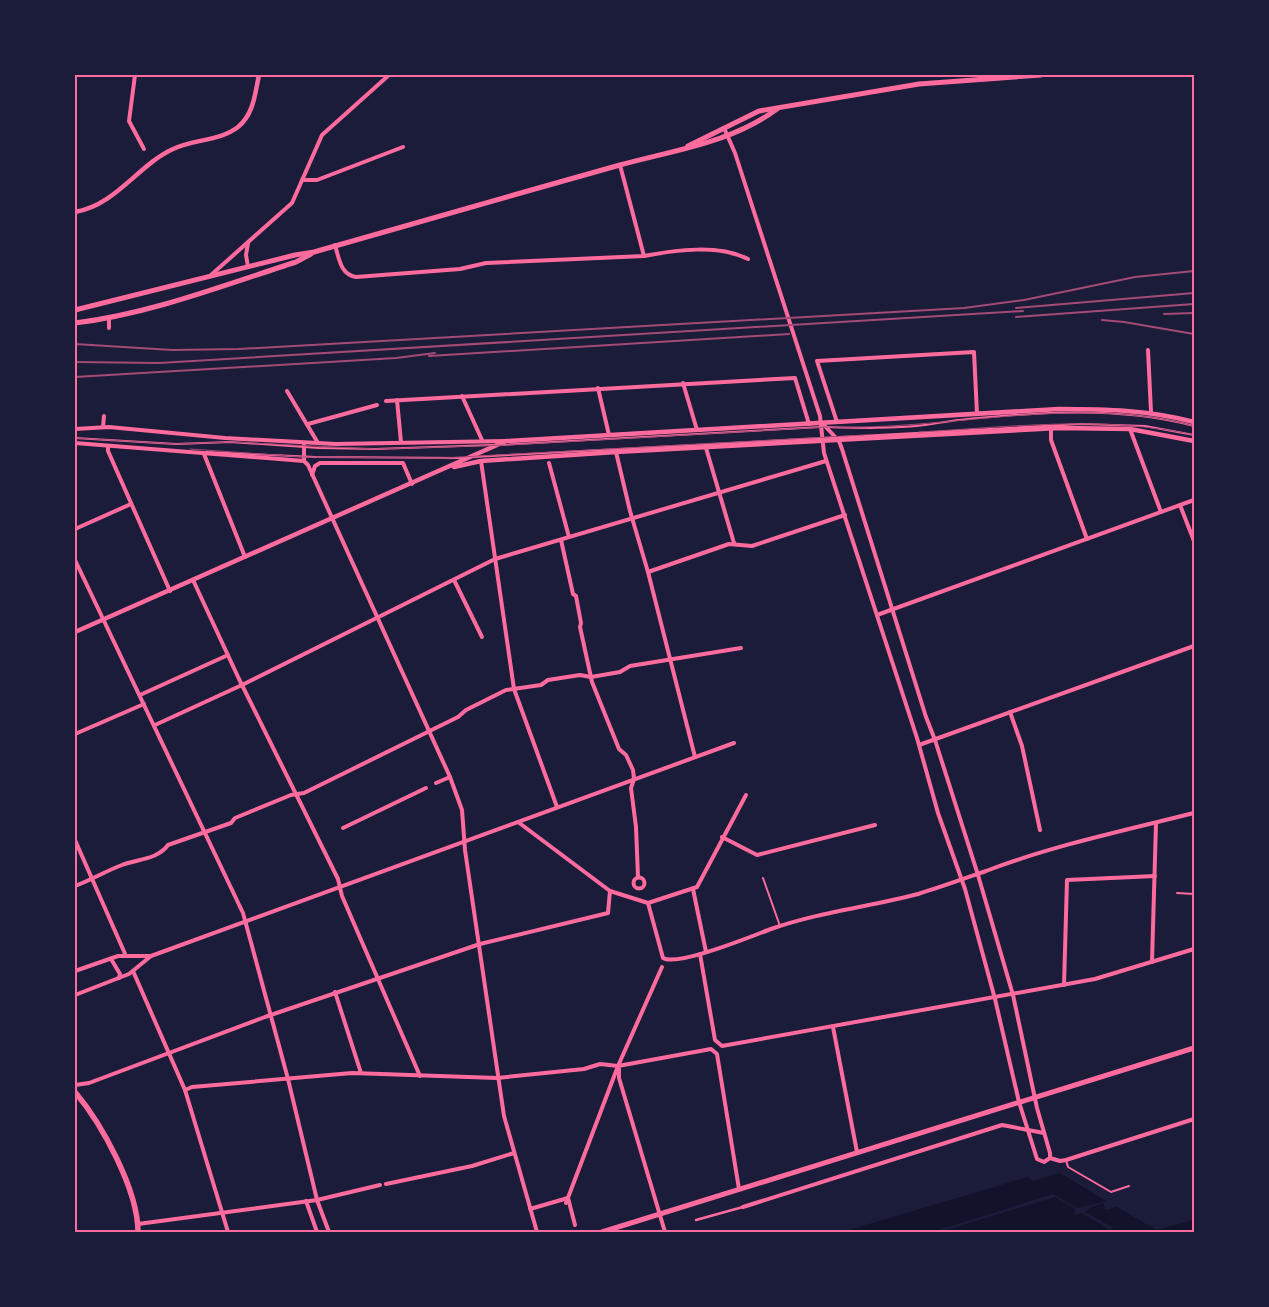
<svg xmlns="http://www.w3.org/2000/svg" width="1269" height="1307" font-family="'Open Sans',sans-serif">
	<style>
		.water { fill: #12122b }
		.pier { fill: #1b1b3a }
		.lines { fill: none; stroke-linecap: round; stroke-linejoin: round }
		.service { stroke: #ff6b9d; stroke-width: 2 }
		.pedestrian { stroke: #ff6b9d; stroke-width: 2.5 }
		.minor { stroke: #ff6b9d; stroke-width: 4 }
		.tertiary { stroke: #ff6b9d; stroke-width: 4.5 }
		.secondary { stroke: #ff6b9d; stroke-width: 5 }
		.primary { stroke: #ff6b9d; stroke-width: 5.5 }
		.tram { stroke: #a44b75; stroke-width: 1 }
		.rail { stroke: #a44b75; stroke-width: 2 }
		.neatline { fill: none; stroke: #ff6b9d; stroke-width: 2 }
	</style>
	<rect width="100%" height="100%" fill="#1b1b3a"/>
	<path class="water" d="M1060,1173L1106,1201L1103,1202L1105,1210L1117,1207L1156,1230L1194,1220V1232H842L1028,1177L1033,1181Z"/>
	<path class="pier" d="M1053,1194L1077,1208L1103,1202V1203L1089,1208V1210L1085,1212L1114,1228L1107,1232H1100L1109,1229L1081,1213L1075,1215L1074,1208L1055,1197L940,1232H932Z"/>
	<g class="lines">
		<g class="service">
			<path d="M826,427C859,428 892,429 925,425C936,424 947,421 959,420C1036,412 1119,406 1194,426"/>
			<path d="M75,438L176,444L230,442L319,448L375,449L492,445"/>
			<path d="M501,445L821,427"/>
			<path d="M206,452L316,457L466,458"/>
			<path d="M473,457L1081,424L1145,426L1194,435"/>
			<path d="M763,878L780,926"/>
			<path d="M1177,893L1194,894"/>
			<path d="M1066,1160L1068,1167L1111,1192L1129,1186"/>
		</g>
		<path class="pedestrian" d="M696,1220L743,1207"/>
		<g class="minor">
			<path d="M135,75L129,121L144,149"/>
			<path d="M724,128L735,153L820,416L824,453L917,738L938,813L965,889L995,999L1019,1102L1037,1159L1044,1162L1050,1158V1153L1037,1108L1013,995L978,875L935,740L926,717L842,449L839,441L822,423"/>
			<path d="M620,165L644,256"/>
			<path d="M302,180H317L403,147"/>
			<path d="M248,243L246,255L248,267"/>
			<path d="M335,245C339,259 341,275 356,277L460,269L486,263L644,256C676,250 718,244 748,259"/>
			<path d="M211,275L292,203L322,135L389,75"/>
			<path d="M109,328V319"/>
			<path d="M1148,350L1151,412"/>
			<path d="M683,383L697,430"/>
			<path d="M598,388L609,435"/>
			<path d="M287,391L318,443"/>
			<path d="M462,396L482,440"/>
			<path d="M397,400L401,442"/>
			<path d="M386,401L795,378L809,424"/>
			<path d="M837,422L817,361L974,352L977,414"/>
			<path d="M308,424L377,405"/>
			<path d="M103,427L104,416"/>
			<path d="M75,429L109,427L225,438L336,444L506,441"/>
			<path d="M1051,429V440L1087,539"/>
			<path d="M1130,429L1161,512"/>
			<path d="M75,443L304,461"/>
			<path d="M304,443V461L308,465L450,777L462,810L465,850L504,1116L537,1232"/>
			<path d="M108,446V451L170,591"/>
			<path d="M706,448L734,543"/>
			<path d="M616,452L630,511L648,572L695,757"/>
			<path d="M204,454L245,557"/>
			<path d="M481,461L514,689L557,807"/>
			<path d="M549,463L569,537"/>
			<path d="M312,475L315,466L320,463H403L412,484"/>
			<path d="M1180,505L1194,541"/>
			<path d="M75,529L131,504"/>
			<path d="M561,540L573,594L576,596L581,623L580,627L592,682L619,749L626,755L633,770L634,779L631,788L636,827L638,877"/>
			<path d="M75,560L243,913L288,1079L317,1200L329,1232"/>
			<path d="M648,572L729,544L752,546L845,515"/>
			<path d="M193,580L239,679L338,879L342,896L420,1076"/>
			<path d="M454,580L482,637"/>
			<path d="M877,615L1194,500"/>
			<path d="M140,695L228,655"/>
			<path d="M1010,712L1022,746L1040,830"/>
			<path d="M155,725L242,685L495,559L826,461"/>
			<path d="M75,734L144,704"/>
			<path d="M919,745L1194,646"/>
			<path d="M436,783L450,777"/>
			<path d="M518,822L610,891L648,903"/>
			<path d="M343,828L426,788"/>
			<path d="M722,837L757,855L875,825"/>
			<path d="M75,840L126,956"/>
			<circle cx="639" cy="883" r="5.5"/>
			<path d="M75,886C91,880 106,871 122,865C137,859 157,860 168,845L231,823L235,818L291,795L304,793L458,717L466,710L506,690L541,685L548,680L580,675L591,677L620,672L630,666L741,648"/>
			<path d="M693,889L706,952"/>
			<path d="M648,903L663,958C678,967 752,936 771,929C819,912 869,907 918,894C941,887 963,879 986,871C1051,846 1126,830 1194,813"/>
			<path d="M648,903L697,887L746,795"/>
			<path d="M700,954L715,1040L722,1046L1095,979L1194,949"/>
			<path d="M111,959L120,974L119,978"/>
			<path d="M1152,962L1156,823"/>
			<path d="M75,971L118,956H151L734,743"/>
			<path d="M133,971L185,1090L228,1232"/>
			<path d="M1064,985L1067,880L1155,876"/>
			<path d="M335,992L361,1073"/>
			<path d="M75,995L129,974L151,956"/>
			<path d="M833,1027L857,1152"/>
			<path d="M619,1069V1078L665,1232"/>
			<path d="M75,1085L89,1083L265,1017L480,944L608,913L610,891"/>
			<path d="M185,1090L192,1087L352,1073L497,1078L584,1069L600,1064L618,1066L711,1049L717,1054L739,1189"/>
			<path d="M1050,1158L1060,1161L1066,1160L1194,1119"/>
			<path d="M386,1184L472,1166L514,1153"/>
			<path d="M306,1201L317,1232"/>
			<path d="M566,1203L618,1066L662,967"/>
			<path d="M743,1207L1002,1125L1044,1133"/>
			<path d="M530,1209L568,1198L575,1225"/>
			<path d="M138,1224L317,1200L380,1185"/>
		</g>
		<g class="tertiary">
			<path d="M75,212C116,205 138,165 173,149C194,139 220,141 238,127C254,114 255,93 259,75"/>
			<path d="M454,467L481,461L616,452L1059,428L1130,429L1194,441"/>
			<path d="M75,632L506,441L1059,409C1105,409 1149,410 1194,422"/>
		</g>
		<g class="secondary">
			<path d="M688,146L759,111L919,84L1041,75"/>
			<path d="M75,310L295,255L314,252C416,222 518,194 620,165C674,150 731,143 777,109"/>
			<path d="M75,323C150,314 224,285 296,262L311,254"/>
			<path d="M602,1232L1194,1048"/>
		</g>
		<path class="primary" d="M75,1092C102,1124 138,1190 138,1232"/>
		<g class="tram">
			<path d="M919,432C1010,427 1104,415 1194,435"/>
			<path d="M75,438L176,444L230,442L375,449L508,445L826,427C948,431 1074,394 1194,426"/>
			<path d="M190,449L304,457L442,458L864,435"/>
		</g>
		<g class="rail">
			<path d="M1016,308L1194,293"/>
			<path d="M1164,314L1194,313"/>
			<path d="M1016,317L1194,304"/>
			<path d="M1102,320L1124,322L1194,334"/>
			<path d="M75,344L172,350L239,349L964,308L1024,300L1135,277L1194,271"/>
			<path d="M429,356L789,334"/>
			<path d="M75,362L159,363L1023,311"/>
			<path d="M75,377L396,358L435,353"/>
		</g>
	</g>
	<rect width="1269" height="1307" fill="none" stroke="#1b1b3a" stroke-width="152"/>
	<rect x="76" y="76" width="1117" height="1155" class="neatline"/>
</svg>
